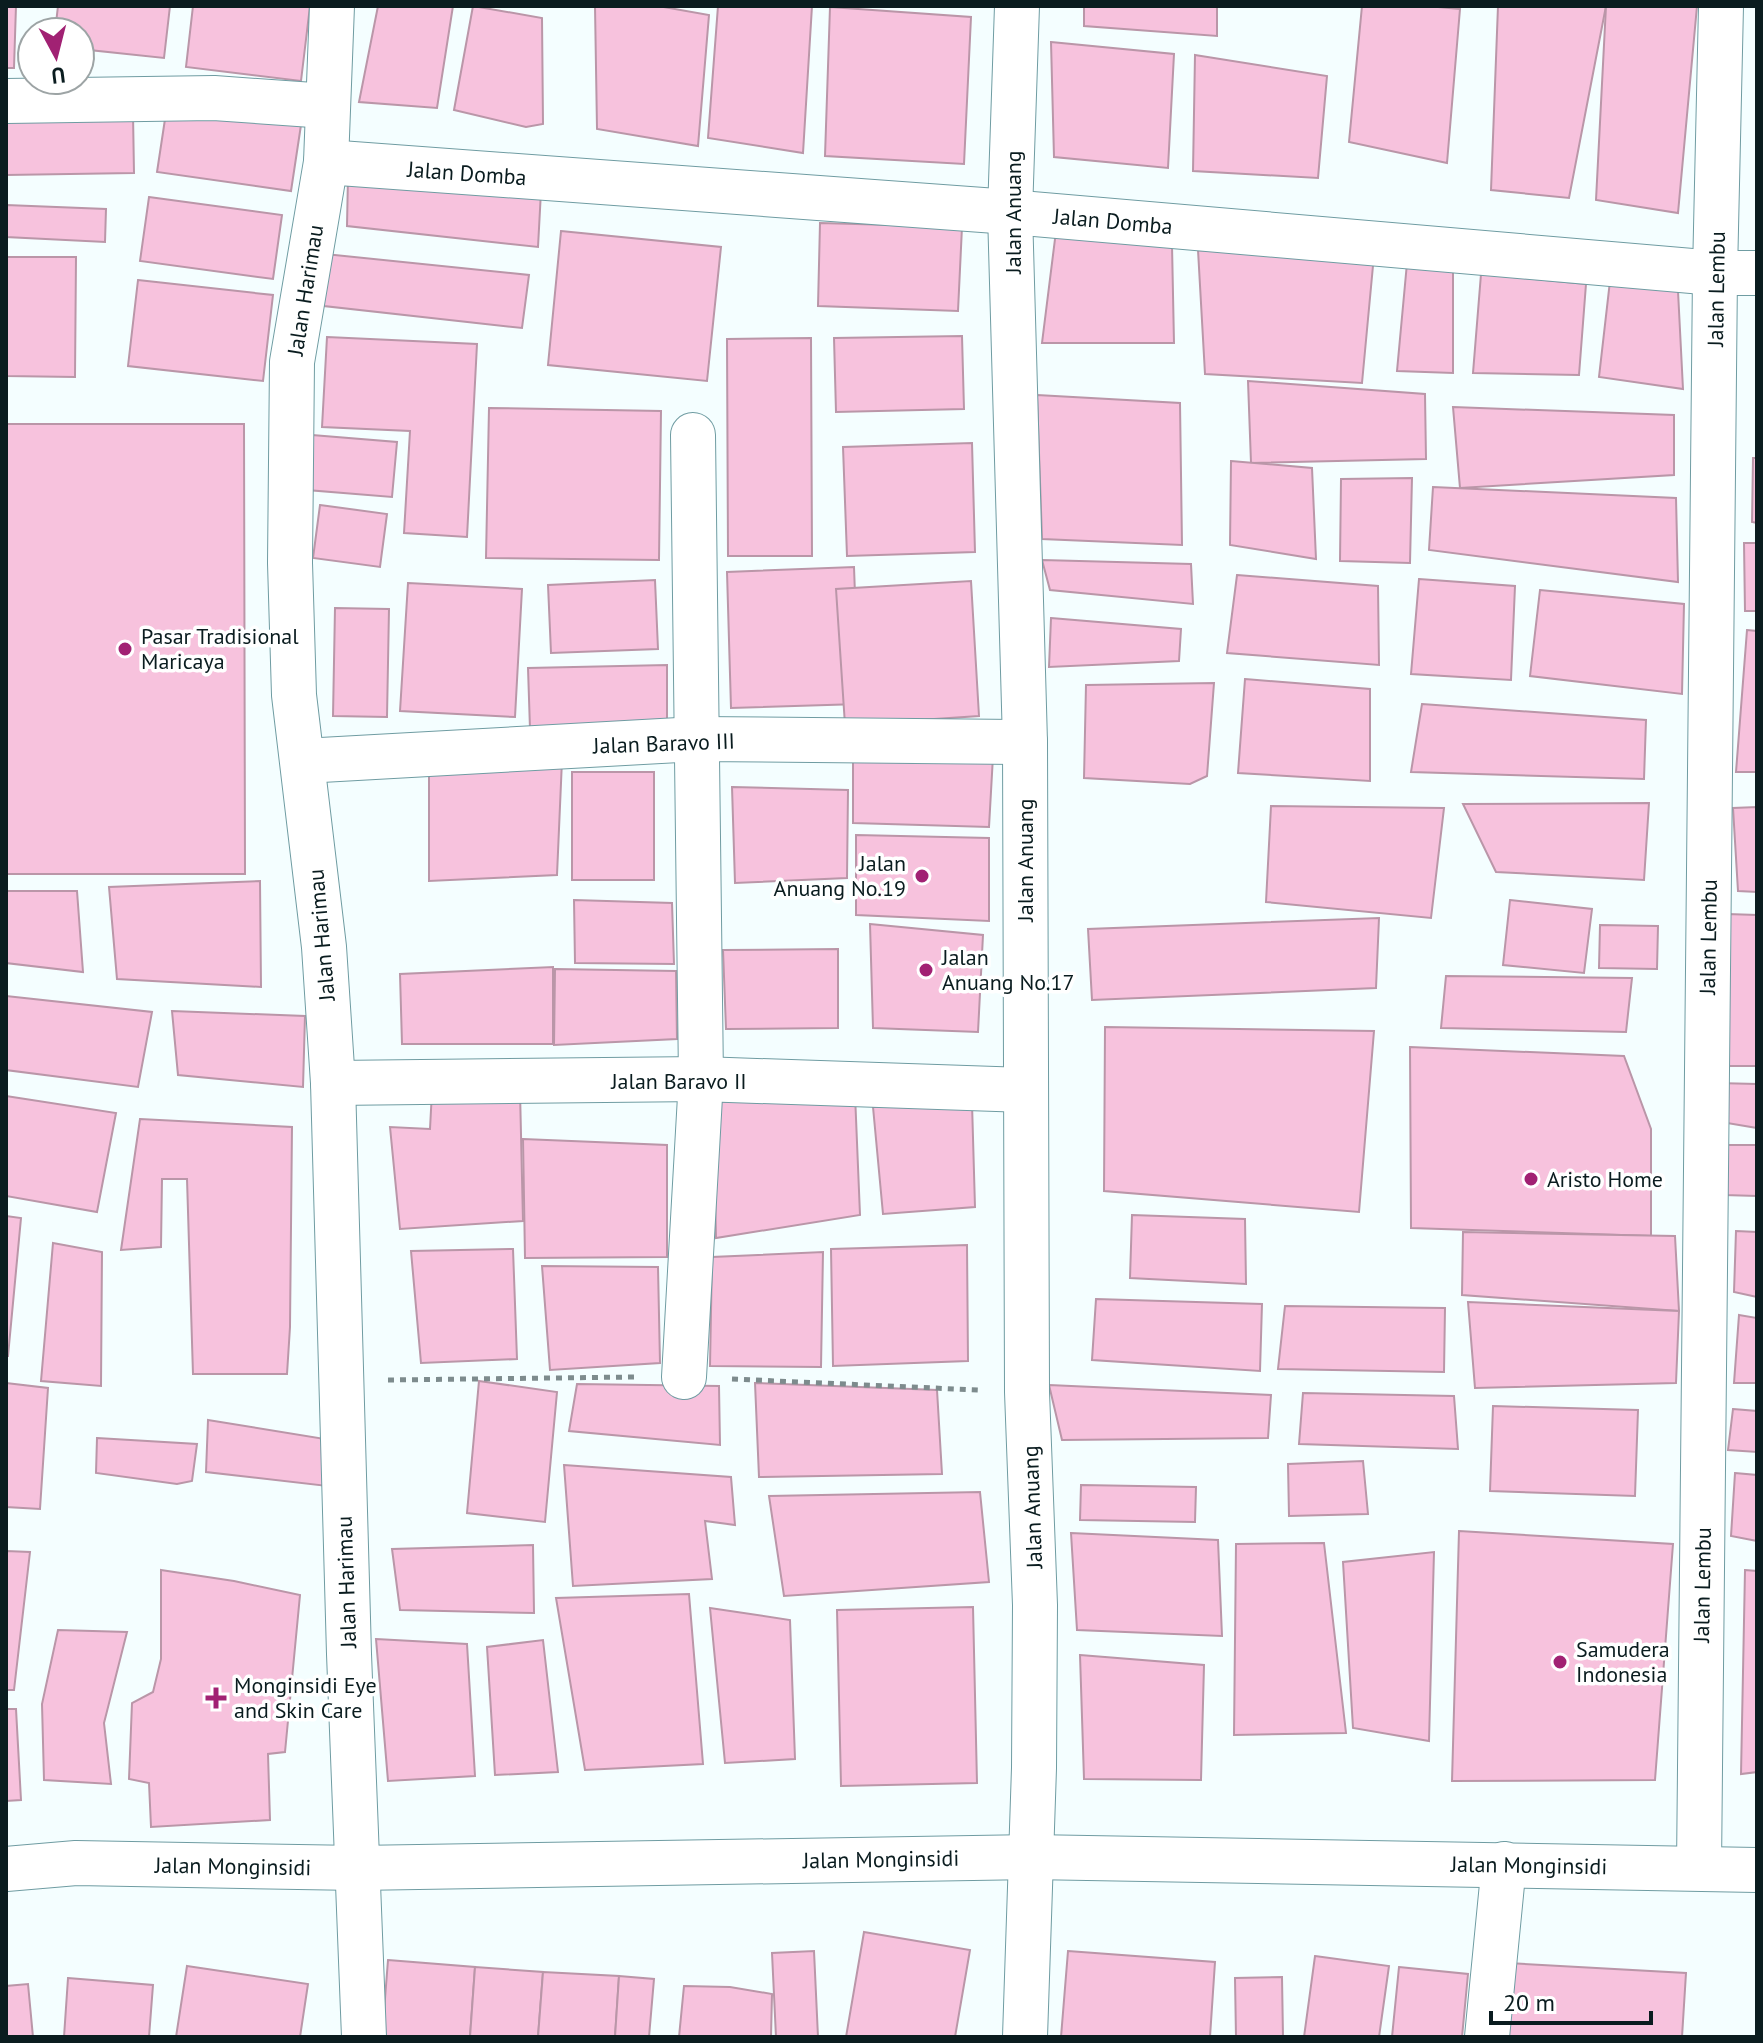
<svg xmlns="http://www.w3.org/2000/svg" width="1763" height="2043" font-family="'PT Sans',sans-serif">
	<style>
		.building { fill: #f7c2dd; stroke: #ba96a8; stroke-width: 2 }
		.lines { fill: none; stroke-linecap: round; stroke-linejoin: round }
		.minor-casing { stroke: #6f9ca2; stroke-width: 46 }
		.path { stroke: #7d8b8d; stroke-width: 5; stroke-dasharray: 6 6; stroke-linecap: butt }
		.minor { stroke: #fff; stroke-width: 44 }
		.poi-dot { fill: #a12173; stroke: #fff; stroke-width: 3 }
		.labels { text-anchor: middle; stroke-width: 7; stroke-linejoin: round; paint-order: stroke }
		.street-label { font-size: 22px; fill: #0a1c1f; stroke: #fff }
		.poi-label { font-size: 22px; fill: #0a1c1f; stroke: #fff; text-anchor: start }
	</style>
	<rect width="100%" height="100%" fill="#f4feff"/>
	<g class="building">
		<path d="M6,6H16L14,68H6Z"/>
		<path d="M58,6H170L164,58L80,49V32H55Z"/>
		<path d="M193,6H310L301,81L186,67Z"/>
		<path d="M378,6H453L437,108L359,102Z"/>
		<path d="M473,6L542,18L543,124L526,127L454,110Z"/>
		<path d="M595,6H658L709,15L698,146L597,129Z"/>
		<path d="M718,6H812L803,153L708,138Z"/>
		<path d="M1084,6H1217V36L1084,26Z"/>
		<path d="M1362,6H1427L1460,9L1447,163L1349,142Z"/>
		<path d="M1498,6H1606L1569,198L1491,190Z"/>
		<path d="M1606,6H1697L1678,213L1596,200Z"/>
		<path d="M830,7L971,17L964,164L825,156Z"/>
		<path d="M1051,42L1174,54L1168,168L1054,157Z"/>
		<path d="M1195,55L1327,76L1318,178L1193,171Z"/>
		<path d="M167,106L301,125L291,191L157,172Z"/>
		<path d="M133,114L134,173L6,175V115Z"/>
		<path d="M348,176L541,191L538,247L347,226Z"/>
		<path d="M149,197L282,215L273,279L140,261Z"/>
		<path d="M6,205L106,209L105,242L6,237Z"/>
		<path d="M820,223L962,227L958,311L818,306Z"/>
		<path d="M561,231L721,247L707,381L548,365Z"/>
		<path d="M1056,231L1172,245L1174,343H1042Z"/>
		<path d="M1198,250L1374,255L1362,383L1205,374Z"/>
		<path d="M325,254L529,275L522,328L324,306Z"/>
		<path d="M6,257H76L75,377L6,376Z"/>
		<path d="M1407,263L1453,264V373L1397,371Z"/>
		<path d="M1481,274L1586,284L1579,375L1473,373Z"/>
		<path d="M138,280L273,295L263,381L128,366Z"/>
		<path d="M1610,281L1678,291L1683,389L1599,377Z"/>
		<path d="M962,336L964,409L836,412L834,338Z"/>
		<path d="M327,337L477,344L467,537L404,533L410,431L322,427Z"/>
		<path d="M811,338L812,556H728L727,339Z"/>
		<path d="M1248,381L1425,394L1426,459L1251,463Z"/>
		<path d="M1037,395L1180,403L1182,545L1042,539Z"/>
		<path d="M1453,407L1674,415V475L1460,488Z"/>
		<path d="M489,408L661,411L659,560L486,558Z"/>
		<path d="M6,424H244L245,874H6Z"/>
		<path d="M312,435L397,442L392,497L307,490Z"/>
		<path d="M972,443L975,552L847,556L843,447Z"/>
		<path d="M1753,458H1757V523L1752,522Z"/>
		<path d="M1231,461L1312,468L1316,559L1230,545Z"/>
		<path d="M1412,478L1410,563L1340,561L1341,479Z"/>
		<path d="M1433,487L1676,498L1678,582L1429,550Z"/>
		<path d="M320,505L387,514L380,567L313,558Z"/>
		<path d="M1744,543H1757V611H1745Z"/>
		<path d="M1042,560L1191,564L1193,604L1050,590Z"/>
		<path d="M854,567L859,704L731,708L727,572Z"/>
		<path d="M1237,575L1378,586L1379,665L1227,653Z"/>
		<path d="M1419,579L1515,586L1511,680L1411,674Z"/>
		<path d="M655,580L658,649L551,653L548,585Z"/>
		<path d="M971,581L979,716L845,725L836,589Z"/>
		<path d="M408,583L522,589L515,717L400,711Z"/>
		<path d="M1540,590L1684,604L1682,694L1530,676Z"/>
		<path d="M335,608L389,609L387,717L333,716Z"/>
		<path d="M1051,618L1181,629L1179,661L1049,667Z"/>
		<path d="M1747,630L1757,631V772H1736Z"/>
		<path d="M667,665V727L530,729L528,668Z"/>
		<path d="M1245,679L1370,689V781L1238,773Z"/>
		<path d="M1214,683L1207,776L1190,784L1084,778L1086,685Z"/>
		<path d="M1422,704L1646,720L1644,779L1411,772Z"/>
		<path d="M993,756L989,827L853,823V759Z"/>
		<path d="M562,760L557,875L429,881V763Z"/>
		<rect x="572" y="772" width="82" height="108"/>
		<path d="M732,787L848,790L847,878L735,883Z"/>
		<path d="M1649,803L1644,880L1496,872L1463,804Z"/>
		<path d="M1271,806L1444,808L1431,918L1266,902Z"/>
		<path d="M1757,807V892L1738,891L1733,808Z"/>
		<path d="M856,835L989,838V921L856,915Z"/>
		<path d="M260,881L261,987L117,979L109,887Z"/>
		<path d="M6,891H77L83,972L6,963Z"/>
		<path d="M574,900L672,903L674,964L575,963Z"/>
		<path d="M1510,900L1592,909L1584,973L1503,965Z"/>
		<path d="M1727,914L1757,915V1066H1726Z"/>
		<path d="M1379,918L1376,988L1092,1000L1088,929Z"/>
		<path d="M870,924L983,935L978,1032L873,1028Z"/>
		<path d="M1600,925L1658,926L1657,969L1599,968Z"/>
		<path d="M838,949V1028L726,1029L723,950Z"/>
		<path d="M553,967V1044H402L400,974Z"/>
		<path d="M555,969L676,971L677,1039L554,1045Z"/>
		<path d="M1446,976L1632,978L1626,1032L1441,1028Z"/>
		<path d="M6,996L152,1012L138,1087L6,1070Z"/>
		<path d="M172,1011L305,1016L303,1087L178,1075Z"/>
		<path d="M1105,1027L1374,1031L1359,1212L1104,1191Z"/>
		<path d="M1410,1047L1624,1056L1651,1129V1236L1411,1228Z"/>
		<path d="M1716,1083L1757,1084V1128L1715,1121Z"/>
		<path d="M432,1091H520L523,1221L400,1229L390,1127L430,1129Z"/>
		<path d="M855,1094L860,1215L716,1238L713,1102Z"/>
		<path d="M6,1096L116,1113L97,1212L6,1196Z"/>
		<path d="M972,1103L975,1207L883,1214L873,1107Z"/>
		<path d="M140,1119L292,1127L290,1327L287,1374H193L187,1179H162L161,1247L121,1250Z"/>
		<path d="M523,1139L667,1145V1257L525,1258Z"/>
		<path d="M1727,1145H1757V1196L1724,1195Z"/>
		<path d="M1132,1215L1245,1219L1246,1284L1130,1278Z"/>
		<path d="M6,1216L21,1218L8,1356H6Z"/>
		<path d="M1736,1231L1757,1232V1297L1734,1292Z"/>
		<path d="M1463,1232L1675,1236L1679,1311L1462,1295Z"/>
		<path d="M53,1243L102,1252L101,1386L41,1381Z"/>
		<path d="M967,1245L968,1361L833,1366L831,1249Z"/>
		<path d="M513,1249L517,1359L421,1363L411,1251Z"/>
		<path d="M823,1252L821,1367L710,1366L712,1257Z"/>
		<path d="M542,1266L658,1267L660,1363L550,1370Z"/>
		<path d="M1096,1299L1262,1304L1260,1371L1092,1360Z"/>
		<path d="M1468,1302L1679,1311L1676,1383L1475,1388Z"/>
		<path d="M1285,1306L1445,1308L1444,1372L1278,1369Z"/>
		<path d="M1739,1315L1757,1318V1383H1734Z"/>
		<path d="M479,1381L557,1392L545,1522L467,1513Z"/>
		<path d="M6,1383L48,1388L40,1509L6,1507Z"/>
		<path d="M755,1383L937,1390L942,1474L759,1477Z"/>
		<path d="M577,1384L719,1386L720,1445L569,1431Z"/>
		<path d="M1049,1385L1271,1395L1268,1438L1062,1440Z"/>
		<path d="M1303,1393L1454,1396L1458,1449L1299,1444Z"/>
		<path d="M1493,1406L1638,1410L1635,1496L1490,1491Z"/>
		<path d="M1733,1409L1757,1411V1452L1728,1450Z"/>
		<path d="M208,1420L331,1440L327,1486L206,1472Z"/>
		<path d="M97,1438L197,1444L192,1481L177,1484L96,1473Z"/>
		<path d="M1363,1461L1368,1514L1289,1516L1288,1464Z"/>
		<path d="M564,1465L731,1477L735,1525L705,1521L712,1579L573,1586Z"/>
		<path d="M1735,1473L1757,1475V1541L1731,1536Z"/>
		<path d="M1081,1485L1196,1487L1195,1522L1080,1520Z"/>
		<path d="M980,1492L989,1582L784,1596L769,1496Z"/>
		<path d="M1459,1531L1673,1544L1655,1780L1452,1781Z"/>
		<path d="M1071,1533L1218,1540L1222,1636L1077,1630Z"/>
		<path d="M1324,1543L1346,1733L1234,1735L1236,1544Z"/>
		<path d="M533,1545L534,1613L400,1610L392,1549Z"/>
		<path d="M6,1551L30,1552L14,1690H6Z"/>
		<path d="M1434,1552L1429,1741L1353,1728L1343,1562Z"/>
		<path d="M161,1570L234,1581L300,1595L285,1752L268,1754L270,1820L151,1827L149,1783L129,1779L132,1703L153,1692L161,1659Z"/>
		<path d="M1745,1570L1757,1571V1772L1741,1774Z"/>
		<path d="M689,1594L703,1764L585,1770L556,1598Z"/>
		<path d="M973,1607L977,1783L841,1786L837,1610Z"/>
		<path d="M710,1608L790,1620L795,1759L725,1763Z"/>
		<path d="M58,1630L127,1632L104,1723L111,1784L44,1780L42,1704Z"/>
		<path d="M376,1639L467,1644L475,1776L388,1781Z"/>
		<path d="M543,1640L558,1772L495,1775L487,1647Z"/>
		<path d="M1080,1655L1204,1665L1201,1780L1084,1779Z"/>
		<path d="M6,1709H16L21,1800L6,1801Z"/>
		<path d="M864,1932L970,1950L955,2037H846Z"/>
		<path d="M814,1951L818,2037H776L772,1953Z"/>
		<path d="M1068,1951L1215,1962L1210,2037H1061Z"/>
		<path d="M1315,1956L1389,1966L1379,2037H1304Z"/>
		<path d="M388,1960L475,1967L470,2037H382Z"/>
		<path d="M1508,1963L1686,1973L1682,2037H1504Z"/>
		<path d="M187,1966L308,1984L300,2037H176Z"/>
		<path d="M475,1967L543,1972L538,2037H470Z"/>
		<path d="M1399,1967L1468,1974L1462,2037H1392Z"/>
		<path d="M543,1972L619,1976L615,2037H538Z"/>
		<path d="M619,1976L654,1979L649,2037H615Z"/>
		<path d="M1282,1977L1283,2037H1236L1235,1978Z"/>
		<path d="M68,1978L153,1985L149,2037H64Z"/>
		<path d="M28,1984L33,2037H6V1986Z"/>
		<path d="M684,1986L730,1987L772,1994L771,2037H679Z"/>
	</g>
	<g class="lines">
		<defs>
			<g id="minor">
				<path d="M332,6L326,162L292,362L290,563L294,695L324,947L333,1083L349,1654L364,2037"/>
				<path d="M1017,6L1010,212L1025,742L1027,1392L1035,1605L1034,1768L1025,2037"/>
				<path d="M6,101L214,98L327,106"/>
				<path d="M326,162L1010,212L1715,273H1757"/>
				<path d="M303,761L697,739L1025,742"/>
				<path d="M333,1083L701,1079L1025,1090"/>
				<path d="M684,1377L701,1079L693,435"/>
				<path d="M1699,1868L1715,273L1721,6"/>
				<path d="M6,1869L76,1863L357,1868L1031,1857L1757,1870"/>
				<path d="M1487,2037L1504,1864"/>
			</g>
		</defs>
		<use href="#minor" class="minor-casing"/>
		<g class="path">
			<path d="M732,1379L978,1390"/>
			<path d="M388,1380L634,1377"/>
		</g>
		<use href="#minor" class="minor"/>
	</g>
	<g class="poi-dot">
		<circle cx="125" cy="649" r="8"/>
		<circle cx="922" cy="876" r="8"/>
		<circle cx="926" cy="970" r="8"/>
		<circle cx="1531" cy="1179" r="8"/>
		<circle cx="1560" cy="1662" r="8"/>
		<path d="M212 1686h8v8h8v8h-8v8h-8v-8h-8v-8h8z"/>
	</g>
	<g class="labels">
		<g class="street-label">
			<text transform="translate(467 173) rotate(4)" y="8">Jalan Domba</text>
			<text transform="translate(1013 212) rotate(-90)" y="8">Jalan Anuang</text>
			<text transform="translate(1113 221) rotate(5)" y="8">Jalan Domba</text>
			<text transform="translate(1716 289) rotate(-89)" y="8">Jalan Lembu</text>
			<text transform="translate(305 290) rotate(-81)" y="8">Jalan Harimau</text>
			<text transform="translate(664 743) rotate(-2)" y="8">Jalan Baravo III</text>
			<text transform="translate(1025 860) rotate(-90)" y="8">Jalan Anuang</text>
			<text transform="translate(321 935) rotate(-95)" y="8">Jalan Harimau</text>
			<text transform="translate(1708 937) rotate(-89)" y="8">Jalan Lembu</text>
			<text x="679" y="1089">Jalan Baravo II</text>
			<text transform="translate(1032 1507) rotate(-92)" y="8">Jalan Anuang</text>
			<text transform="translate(346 1582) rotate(-92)" y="8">Jalan Harimau</text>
			<text transform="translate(1702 1585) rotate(-89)" y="8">Jalan Lembu</text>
			<text transform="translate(881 1859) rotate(-1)" y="8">Jalan Monginsidi</text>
			<text transform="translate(1529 1865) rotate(1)" y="8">Jalan Monginsidi</text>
			<text transform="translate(233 1866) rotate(1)" y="8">Jalan Monginsidi</text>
		</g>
		<g class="poi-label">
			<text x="141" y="644">Pasar Tradisional<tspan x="141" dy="25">Maricaya</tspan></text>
			<text x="906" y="871" text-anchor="end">Jalan<tspan x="906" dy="25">Anuang No.19</tspan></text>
			<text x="942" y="965">Jalan<tspan x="942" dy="25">Anuang No.17</tspan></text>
			<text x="1547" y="1187">Aristo Home</text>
			<text x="1576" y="1657">Samudera<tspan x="1576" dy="25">Indonesia</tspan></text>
			<text x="234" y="1693">Monginsidi Eye<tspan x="234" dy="25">and Skin Care</tspan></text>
		</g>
	</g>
	<rect width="1763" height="2043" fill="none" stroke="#0a1c1f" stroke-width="16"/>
	<g transform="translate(56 56) rotate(173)"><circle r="38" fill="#ffffff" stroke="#9da4a5" stroke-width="2"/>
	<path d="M0-6L14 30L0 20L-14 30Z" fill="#a12173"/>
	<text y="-12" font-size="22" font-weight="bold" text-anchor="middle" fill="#0a1c1f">U</text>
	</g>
	<path d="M1491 2011v12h160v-12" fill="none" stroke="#0a1c1f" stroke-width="4"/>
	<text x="1503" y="2011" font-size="24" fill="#0a1c1f" stroke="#ffffff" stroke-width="6" paint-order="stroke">20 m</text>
</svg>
